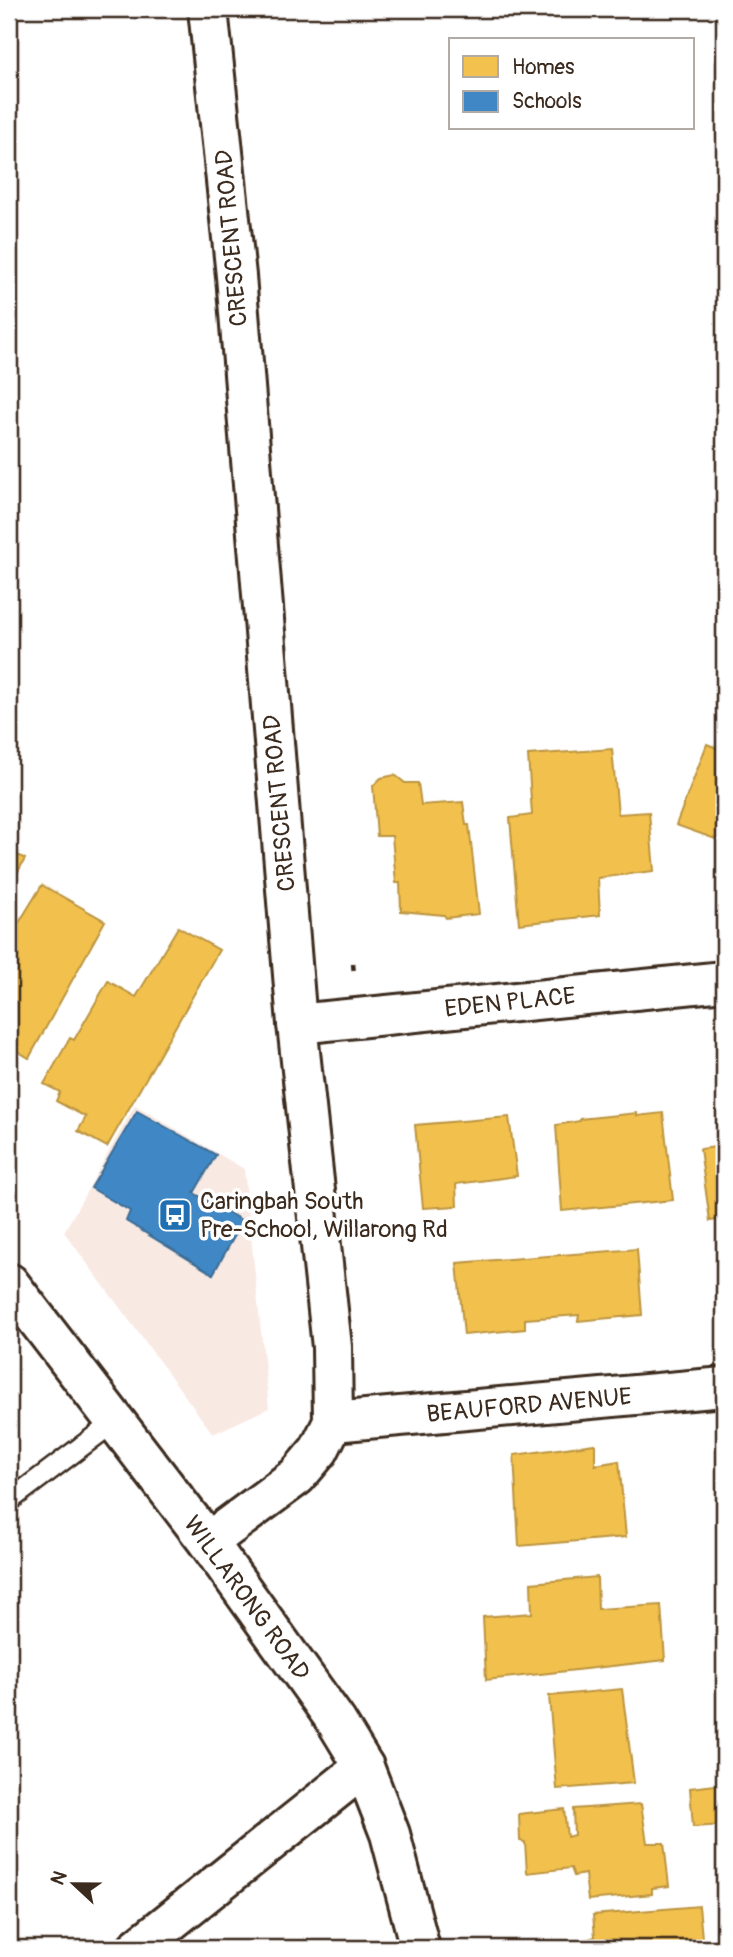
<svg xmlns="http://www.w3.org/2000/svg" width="733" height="1957" font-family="Pangolin,sans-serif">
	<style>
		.built { fill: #f9e9e3 }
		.homes { fill: #f2c14e; stroke: #bb9440; stroke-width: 2 }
		.schools { fill: #3f88c5; stroke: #3e6c93; stroke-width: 2 }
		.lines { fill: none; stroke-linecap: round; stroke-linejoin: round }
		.lane-casing { stroke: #3b2a1e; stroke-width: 24 }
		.street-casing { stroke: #3b2a1e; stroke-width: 44 }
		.secondary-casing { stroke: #3b2a1e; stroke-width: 44 }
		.path { stroke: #3b2a1e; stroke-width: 4.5; stroke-dasharray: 7 5; stroke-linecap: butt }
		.lane { stroke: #fff; stroke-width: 19 }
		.street { stroke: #fff; stroke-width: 38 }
		.secondary { stroke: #fff; stroke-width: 38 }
		.labels { text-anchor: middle; stroke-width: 7; stroke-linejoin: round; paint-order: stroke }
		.street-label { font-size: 24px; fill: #3b2a1e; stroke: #fff }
		.poi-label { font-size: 24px; fill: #3b2a1e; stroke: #fff; text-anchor: start }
	</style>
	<rect width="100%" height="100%" fill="#fff"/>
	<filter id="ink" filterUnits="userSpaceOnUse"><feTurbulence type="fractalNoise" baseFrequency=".0143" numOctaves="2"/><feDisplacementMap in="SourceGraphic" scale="14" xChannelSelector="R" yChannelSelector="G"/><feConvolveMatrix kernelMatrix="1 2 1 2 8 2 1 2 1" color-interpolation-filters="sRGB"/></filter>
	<g filter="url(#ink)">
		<path class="built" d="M135,1105L244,1169L269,1408L213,1434L64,1232Z"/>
		<g class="homes">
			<path d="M707,744L724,751V842L676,825Z"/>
			<path d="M612,749L618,814L649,812L654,871L598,878L600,915L519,924L510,818L532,815L528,755Z"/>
			<path d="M395,775L405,783H418L421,805L463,802L466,825H469L479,914L446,918L444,915L401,911L400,883H396L392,836H377L373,786L381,778Z"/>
			<path d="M9,850L25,859L9,888Z"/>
			<path d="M42,885L105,921L29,1058L9,1046V939Z"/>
			<path d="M178,927L219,950L107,1147L78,1131L86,1117L56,1101L60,1092L44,1084L70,1038L74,1040L108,981L136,997Z"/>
			<path d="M637,1113V1116L663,1113L673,1200L562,1211L556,1125L580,1121V1119Z"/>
			<path d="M509,1117L517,1176L456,1184L457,1206L423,1208L415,1125Z"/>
			<path d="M724,1146V1219L710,1221L700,1149Z"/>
			<path d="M637,1249L642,1315L578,1321L579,1315L525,1319V1329L464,1335L457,1263Z"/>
			<path d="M595,1444V1465L619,1461L626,1537L519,1546L514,1455Z"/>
			<path d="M597,1577L598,1609L661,1605L665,1660L486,1680L483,1617L532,1613L531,1583Z"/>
			<path d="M622,1689L634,1783L557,1789L549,1696Z"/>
			<path d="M724,1784V1825L693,1827L690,1788Z"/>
			<path d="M641,1804L647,1843H664L669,1886L652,1888V1894L588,1900L585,1874L574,1876L571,1868L527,1873L525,1842L520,1841L519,1814L564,1809L567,1837L574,1835L573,1809Z"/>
			<path d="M699,1906L703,1948H589L588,1939L595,1937L593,1915Z"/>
		</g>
		<path class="schools" d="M137,1111L216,1155L194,1193L243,1221L213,1274L126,1221L130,1211L91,1188Z"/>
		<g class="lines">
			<defs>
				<path id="lane" d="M9,1501L114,1422"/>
				<g id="street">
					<path d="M297,1024L724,981"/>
					<path d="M333,1422L724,1387"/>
					<path d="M137,1948L364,1767"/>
				</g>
				<g id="secondary">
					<path d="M9,1283L208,1542L336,1721L364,1767L390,1834L420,1948"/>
					<path d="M208,1542L297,1476L319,1450L333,1422L332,1347L297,1024L236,276L208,9"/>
				</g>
			</defs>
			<use href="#lane" class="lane-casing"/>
			<use href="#street" class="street-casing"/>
			<use href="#secondary" class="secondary-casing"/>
			<path class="path" d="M353,963L354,974"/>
			<use href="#lane" class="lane"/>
			<use href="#street" class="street"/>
			<use href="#secondary" class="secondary"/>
		</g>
	</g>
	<defs>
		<symbol id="bus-square" viewBox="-11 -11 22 22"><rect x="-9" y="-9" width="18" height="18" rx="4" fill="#1f6fb2" stroke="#fff"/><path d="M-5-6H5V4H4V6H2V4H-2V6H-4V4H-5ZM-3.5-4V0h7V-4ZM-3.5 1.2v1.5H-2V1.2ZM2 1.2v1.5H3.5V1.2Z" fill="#fff"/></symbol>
	</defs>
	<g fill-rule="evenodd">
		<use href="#bus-square" x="156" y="1196" width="38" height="38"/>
	</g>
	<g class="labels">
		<g class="street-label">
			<text transform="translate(231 238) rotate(-95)" y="8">CRESCENT ROAD</text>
			<text transform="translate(279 803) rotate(-95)" y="8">CRESCENT ROAD</text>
			<text transform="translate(510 1002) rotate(-6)" y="8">EDEN PLACE</text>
			<text transform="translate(529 1405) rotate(-5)" y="8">BEAUFORD AVENUE</text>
			<text transform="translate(247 1598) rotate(54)" y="8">WILLARONG ROAD</text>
		</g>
		<g class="poi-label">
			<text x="200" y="1209">Caringbah South<tspan x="200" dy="28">Pre-School, Willarong Rd</tspan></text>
		</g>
	</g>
	<rect width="733" height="1957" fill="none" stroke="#fff" stroke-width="35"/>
	<rect x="18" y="18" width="698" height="1922" fill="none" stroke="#3b2a1e" stroke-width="2.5" filter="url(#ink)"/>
	<rect x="449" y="38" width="245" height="91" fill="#ffffff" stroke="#b1aaa5" stroke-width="2"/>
	<rect x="463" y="56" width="35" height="21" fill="#f2c14e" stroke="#b1aaa5" stroke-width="2"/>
	<text x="512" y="74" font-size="21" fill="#3b2a1e">Homes</text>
	<rect x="463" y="91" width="35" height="21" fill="#3f88c5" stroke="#b1aaa5" stroke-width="2"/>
	<text x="512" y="108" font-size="21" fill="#3b2a1e">Schools</text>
	<g transform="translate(74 1884) rotate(292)" stroke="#ffffff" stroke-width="5" paint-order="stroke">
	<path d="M0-5L12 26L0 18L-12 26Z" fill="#3b2a1e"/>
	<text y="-10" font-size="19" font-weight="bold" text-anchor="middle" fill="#3b2a1e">N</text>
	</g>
</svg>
